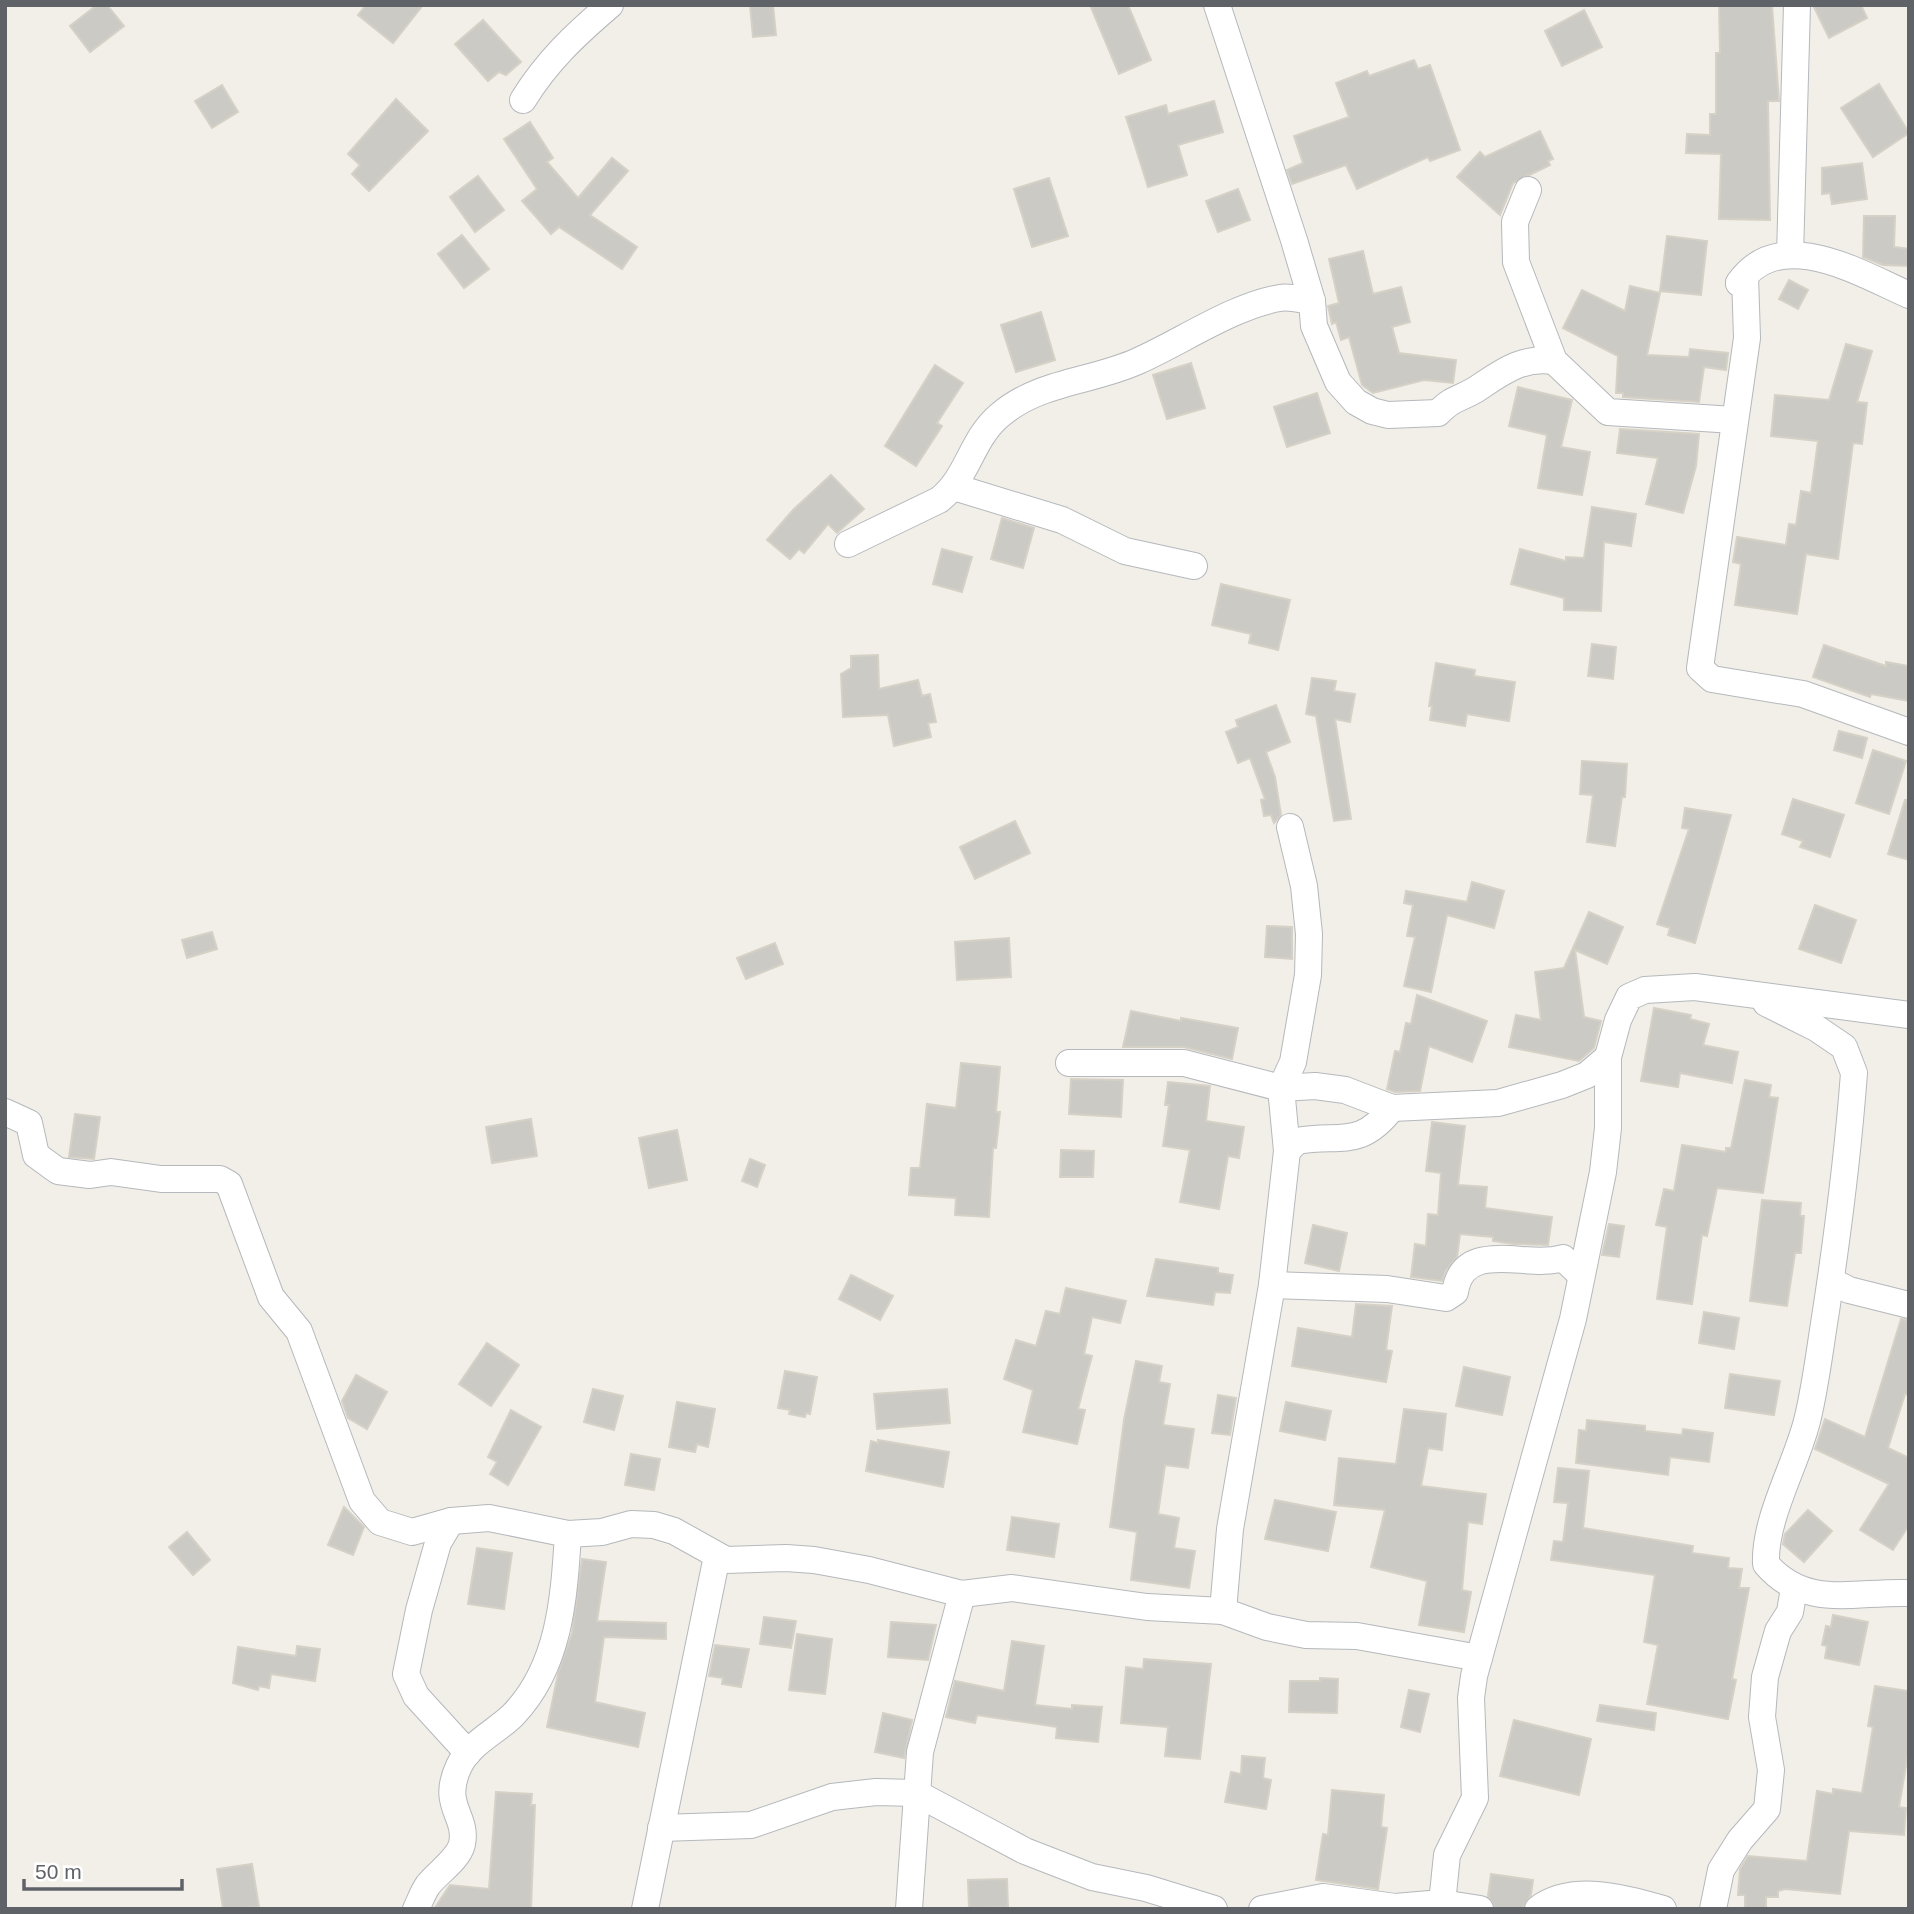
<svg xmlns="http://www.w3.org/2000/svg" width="1914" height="1914" font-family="Arial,sans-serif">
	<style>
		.building { fill: #cccac5; stroke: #d6d1c6; stroke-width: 2 }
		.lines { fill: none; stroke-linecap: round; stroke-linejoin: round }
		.minor-casing { stroke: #b5b8bc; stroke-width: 28 }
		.minor { stroke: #fff; stroke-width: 26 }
	</style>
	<rect width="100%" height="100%" fill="#f1efe8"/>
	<g class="building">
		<path d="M97,5H107L124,26L90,52L70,26Z"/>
		<path d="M366,5H423L393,43L358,15Z"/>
		<path d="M750,5H773L776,35L753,37Z"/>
		<path d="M1090,5H1128L1151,60L1119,74Z"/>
		<path d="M1719,5H1772L1779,101H1768L1770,220L1719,219L1721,154L1686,153L1687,134L1710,135V114H1716V53H1720Z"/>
		<path d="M1813,5H1861L1867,18L1829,38Z"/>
		<path d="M1584,10L1602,47L1562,66L1545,31Z"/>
		<path d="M483,20L521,62L506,75L499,72L488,81L455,44Z"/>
		<path d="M1414,60L1418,69L1430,65L1460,150L1430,161L1428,157L1357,189L1346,165L1292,184L1287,170L1303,163L1294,136L1349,117L1336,83L1367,71L1369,76Z"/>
		<path d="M1879,84L1909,133L1873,157L1841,108Z"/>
		<path d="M222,85L238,112L212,128L195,101Z"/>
		<path d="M396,99L428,131L369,191L352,174L360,165L348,154Z"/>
		<path d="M1214,101L1223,132L1178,145L1187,175L1148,187L1126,117L1166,105L1168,114Z"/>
		<path d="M530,122L553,158L547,162L578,198L612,158L628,171L590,215L637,247L622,269L559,227L551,234L522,201L537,189L504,139Z"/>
		<path d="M1540,131L1553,159L1548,161L1550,165L1513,183L1500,215L1457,177L1480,152L1485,157Z"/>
		<path d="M1862,163L1867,199L1832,204L1830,193L1822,194V168Z"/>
		<path d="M478,176L504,210L475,232L450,197Z"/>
		<path d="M1049,178L1068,236L1032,247L1014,189Z"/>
		<path d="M1238,189L1250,220L1218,232L1206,201Z"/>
		<path d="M1864,216H1895L1894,247L1909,249V266L1883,265L1863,257Z"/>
		<path d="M462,235L489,269L464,288L438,254Z"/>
		<path d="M1667,236L1707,241L1701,295L1660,291Z"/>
		<path d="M1363,251L1373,294L1401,287L1410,322L1392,327L1399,353L1456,360L1453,383L1424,380L1373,393L1362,385L1349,337L1341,340L1336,322L1332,324L1328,306L1339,303L1329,259Z"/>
		<path d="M1789,280L1808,290L1798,309L1779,299Z"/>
		<path d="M1630,286L1660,293L1647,355L1689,357L1690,349L1728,353L1726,370L1704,367L1699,402L1623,397V393H1616L1618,356L1563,328L1582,290L1625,311Z"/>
		<path d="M1041,312L1055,360L1016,372L1001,325Z"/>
		<path d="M1846,344L1872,351L1857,402L1867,403L1862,444L1853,443L1838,559L1806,554L1797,614L1735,605L1741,564L1733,562L1737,537L1786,545L1789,524L1796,525L1801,491L1811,493L1818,441L1771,436L1775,395L1829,400Z"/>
		<path d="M1191,363L1205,408L1167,419L1153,375Z"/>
		<path d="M935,365L963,383L937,423L942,426L916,466L885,446Z"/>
		<path d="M1518,387L1572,400L1561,447L1590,452L1582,495L1538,488L1547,435L1509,426Z"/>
		<path d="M1317,393L1330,433L1287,447L1274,407Z"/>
		<path d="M1620,429L1699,434L1696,466L1683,513L1646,504L1658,458L1617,453Z"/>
		<path d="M831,475L864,509L837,533L828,524L804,553L799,549L790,559L767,540L793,510Z"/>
		<path d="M1592,507L1636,514L1631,546L1604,542L1601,611L1564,610V598L1511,584L1520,549L1566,561V557L1584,558Z"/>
		<path d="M1002,518L1034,528L1023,568L991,559Z"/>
		<path d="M942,549L972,557L962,592L933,584Z"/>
		<path d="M1221,584L1290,600L1278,650L1249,643L1251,634L1212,625Z"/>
		<path d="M1592,644L1616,647L1613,679L1588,676Z"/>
		<path d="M1824,645L1886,666V662L1909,666V701L1871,694L1870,697L1813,677Z"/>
		<path d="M878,655L879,689L918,680L922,696L930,694L936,722L928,723L931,737L894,746L888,715L843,717L841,674L851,668V656Z"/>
		<path d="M1436,663L1475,670L1474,676L1515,682L1509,721L1467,714L1465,726L1430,720L1432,706H1429Z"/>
		<path d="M1312,678L1336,681L1334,691L1355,694L1350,722L1335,719L1351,819L1334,821L1316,716L1306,714Z"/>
		<path d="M1276,705L1290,742L1266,752L1275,777L1281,815L1274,823L1271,815L1264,816L1261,800L1265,799L1250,758L1238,763L1226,732L1238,727L1236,720Z"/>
		<path d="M1839,731L1867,738L1862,758L1834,750Z"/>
		<path d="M1873,750L1906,761L1889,814L1856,803Z"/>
		<path d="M1582,761L1627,764L1625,797H1622L1615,846L1587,842L1593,795L1580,794Z"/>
		<path d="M1793,799L1844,815L1830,857L1800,847L1803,841L1782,834Z"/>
		<path d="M1905,800H1909V860L1888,854Z"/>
		<path d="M1685,808L1731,815L1695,943L1668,935L1670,928L1657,924L1689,829L1682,828Z"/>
		<path d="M1015,821L1030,853L975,879L960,847Z"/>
		<path d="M1472,882L1504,891L1494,928L1447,915L1431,992L1404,986L1415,937L1407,936L1413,905L1404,903L1406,891L1467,902Z"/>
		<path d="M1815,905L1856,920L1841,963L1799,949Z"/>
		<path d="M1589,912L1623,927L1607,964L1575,950L1584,1017L1601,1021L1594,1048L1579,1061L1509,1047L1516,1015L1541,1020L1535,972L1564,968Z"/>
		<path d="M1267,926L1292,927V959L1265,957Z"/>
		<path d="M212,932L217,949L187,958L182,940Z"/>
		<path d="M1009,938L1011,977L957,980L955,942Z"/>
		<path d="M775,943L783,964L746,979L737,958Z"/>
		<path d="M1417,995L1487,1021L1472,1062L1429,1046L1420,1091L1395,1092L1387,1089L1395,1051L1400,1052L1406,1023L1411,1024Z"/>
		<path d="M1654,1008L1691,1015L1690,1019L1709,1024L1703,1045L1738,1052L1732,1083L1680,1073L1678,1087L1641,1081Z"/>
		<path d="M1131,1011L1181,1021V1018L1238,1028L1232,1059L1184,1047H1123Z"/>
		<path d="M961,1063L1000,1067L996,1112H1000L996,1148H993L989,1217L955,1215L956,1198L909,1195L911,1168H920L927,1104L956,1108Z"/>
		<path d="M1071,1079L1123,1080L1121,1117L1069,1114Z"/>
		<path d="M1745,1080L1771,1085L1769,1097L1778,1098L1763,1193L1717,1188L1707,1236L1702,1235L1692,1304L1657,1299L1667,1227L1656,1225L1664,1189L1674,1191L1682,1145L1726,1152V1148H1731Z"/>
		<path d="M1168,1082L1210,1086L1206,1121L1244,1127L1239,1158L1228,1156L1219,1209L1180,1202L1190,1150L1163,1146L1169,1105H1165Z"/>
		<path d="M75,1114L100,1117L94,1159L69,1157Z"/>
		<path d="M531,1119L537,1156L492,1163L486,1127Z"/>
		<path d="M1432,1122L1465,1126L1458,1185L1487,1187L1485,1208L1552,1217L1548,1245L1513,1244L1493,1241V1237L1460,1234L1457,1257L1446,1270L1442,1281L1411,1277L1415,1244L1426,1246L1428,1214L1438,1215L1441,1173L1426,1171Z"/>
		<path d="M677,1130L687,1180L649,1188L639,1138Z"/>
		<path d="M1061,1150L1094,1151L1093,1177H1060Z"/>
		<path d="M750,1159L765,1165L757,1187L742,1181Z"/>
		<path d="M1762,1200L1801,1203L1800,1216H1804L1801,1253H1795L1787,1306L1750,1301Z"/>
		<path d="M1609,1224L1624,1226L1619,1257L1602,1255Z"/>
		<path d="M1313,1225L1347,1233L1339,1271L1305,1263Z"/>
		<path d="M1156,1259L1218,1268V1273L1233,1275L1230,1293L1215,1292L1213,1305L1147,1296Z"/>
		<path d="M851,1275L893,1296L880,1320L839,1299Z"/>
		<path d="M1066,1288L1126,1301L1120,1323L1092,1317L1084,1354L1092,1356L1078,1409L1085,1410L1077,1444L1023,1432L1033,1390L1004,1379L1016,1340L1036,1346L1046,1311L1060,1314Z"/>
		<path d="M1356,1304L1392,1306L1386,1350L1392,1351L1386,1382L1292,1366L1298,1328L1352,1337Z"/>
		<path d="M1704,1312L1739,1318L1734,1349L1699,1343Z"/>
		<path d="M1901,1319L1909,1320V1395L1905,1394L1888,1448L1909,1458V1525L1893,1550L1860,1530L1889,1484L1815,1449L1825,1419L1865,1437Z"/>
		<path d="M487,1343L519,1365L491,1406L459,1384Z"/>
		<path d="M1136,1361L1162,1366L1159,1382L1170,1384L1163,1425L1194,1429L1188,1468L1165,1465L1158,1514L1179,1518L1174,1548L1195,1551L1189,1588L1131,1580L1137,1532L1110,1527L1124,1420Z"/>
		<path d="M1464,1367L1510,1377L1502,1415L1456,1406Z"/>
		<path d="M785,1371L817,1377L810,1414L806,1413L805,1417L789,1414L790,1410L778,1408Z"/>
		<path d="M1730,1374L1780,1381L1774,1415L1725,1408Z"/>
		<path d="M356,1375L387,1392L367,1429L348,1418L342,1401Z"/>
		<path d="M593,1389L623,1396L614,1430L584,1422Z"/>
		<path d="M947,1389L950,1423L877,1429L874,1394Z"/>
		<path d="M1218,1395L1236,1398L1230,1435L1212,1433Z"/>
		<path d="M677,1402L715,1409L708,1447L697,1444L695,1452L669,1447Z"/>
		<path d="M1286,1402L1331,1411L1325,1440L1280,1431Z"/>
		<path d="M1404,1409L1446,1414L1442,1450L1428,1448L1421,1486L1486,1494L1482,1524L1468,1522L1462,1590L1471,1592L1464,1632L1419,1625L1427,1581L1371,1567L1385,1510L1334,1505L1339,1458L1396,1464Z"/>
		<path d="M511,1410L541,1427L508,1485L490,1474L497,1462L488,1457Z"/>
		<path d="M1587,1420L1645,1426V1431L1682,1435L1683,1429L1713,1433L1709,1462L1670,1457L1668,1475L1576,1463L1579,1430L1586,1431Z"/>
		<path d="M878,1440L949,1452L943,1487L866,1471L871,1441L878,1443Z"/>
		<path d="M631,1454L660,1459L654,1490L625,1485Z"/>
		<path d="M1558,1468L1589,1471L1583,1528L1693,1546L1692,1553L1729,1558L1728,1568L1742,1569L1739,1588H1749L1732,1679L1736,1680L1728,1719L1647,1704L1658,1645L1644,1642L1655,1575L1551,1560L1554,1541L1563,1542L1568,1503L1554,1502Z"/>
		<path d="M1275,1500L1336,1512L1328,1551L1265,1539Z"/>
		<path d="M344,1507L364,1527L353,1555L328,1545Z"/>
		<path d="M1808,1510L1832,1531L1804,1562L1783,1544L1785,1534Z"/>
		<path d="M1012,1517L1059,1524L1054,1557L1007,1550Z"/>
		<path d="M187,1532L210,1560L193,1575L169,1547Z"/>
		<path d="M477,1548L512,1553L504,1609L468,1604Z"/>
		<path d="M582,1559L606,1562L597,1621L666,1623V1639L604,1637L595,1702L645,1713L638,1747L547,1727L558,1674L572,1633Z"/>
		<path d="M1833,1615L1868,1622L1859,1665L1825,1658L1827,1646L1822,1645L1826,1626L1831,1627Z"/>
		<path d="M764,1617L796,1621L791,1648L760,1644Z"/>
		<path d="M891,1622L936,1625L928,1660L888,1657Z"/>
		<path d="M797,1634L832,1639L825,1694L789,1690Z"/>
		<path d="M1012,1641L1044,1646L1035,1705L1072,1709V1705L1102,1707L1098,1742L1056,1738L1057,1727L977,1715L975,1723L946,1717L955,1681L1004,1691Z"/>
		<path d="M715,1645L749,1649L741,1687L722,1684L723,1678L709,1676Z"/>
		<path d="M297,1646L320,1649L315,1681L271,1674L269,1688L259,1686L258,1690L233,1683L238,1647L296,1656Z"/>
		<path d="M1144,1659L1211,1664L1200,1759L1165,1756L1168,1727L1121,1723L1126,1667L1143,1669Z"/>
		<path d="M1320,1678L1338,1679L1337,1713L1289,1712L1290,1681H1320Z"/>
		<path d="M1875,1686L1909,1691V1748L1899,1807L1906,1808L1904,1835L1849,1831L1840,1894L1785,1889L1778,1891V1897H1766V1909H1745V1895H1738L1740,1869L1748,1856L1807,1861L1817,1791L1833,1794V1789L1862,1793L1873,1727L1868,1726Z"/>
		<path d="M1409,1690L1429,1694L1420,1732L1401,1727Z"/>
		<path d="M1600,1705L1656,1713L1654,1730L1597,1721Z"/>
		<path d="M883,1713L912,1720L904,1758L875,1752Z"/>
		<path d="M1514,1720L1591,1739L1579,1795L1500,1776Z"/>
		<path d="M1242,1756L1265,1758L1263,1778L1271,1780L1266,1809L1225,1802L1231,1772L1241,1774Z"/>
		<path d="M1332,1790L1384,1795L1381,1827L1387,1828L1378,1889L1316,1880L1323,1834L1328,1835Z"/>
		<path d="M496,1792L532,1794L531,1805H535L531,1909H434L450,1885L489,1889Z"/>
		<path d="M252,1864L259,1907L223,1909L217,1869Z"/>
		<path d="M1491,1874L1533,1880L1531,1895L1522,1909L1495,1908L1488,1896Z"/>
		<path d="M1007,1879L1008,1907L969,1908L968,1880Z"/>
	</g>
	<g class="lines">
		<defs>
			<g id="minor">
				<path d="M1217,5L1294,240L1312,301L1314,326L1338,382L1356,402L1372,411L1388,415L1438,413C1454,397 1458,400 1475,390C1501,373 1522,356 1554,361"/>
				<path d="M523,100C547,61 575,35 610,5"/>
				<path d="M1528,190L1515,222L1516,262L1554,361L1608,412L1734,420"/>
				<path d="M1790,255L1797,5"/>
				<path d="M1739,283L1745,276L1747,338L1700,668L1712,679L1803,694L1909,732"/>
				<path d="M1739,283C1780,224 1861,274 1909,295"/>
				<path d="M954,487L1062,520L1125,551L1194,566"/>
				<path d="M848,544L939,500C968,478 971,439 1000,415C1040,381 1092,382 1138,361C1181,342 1235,305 1280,298C1290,296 1302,300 1312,301"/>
				<path d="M1290,827L1304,886L1309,934L1308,975L1293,1062L1281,1088L1287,1151L1272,1285L1230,1529L1223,1611L1267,1627L1306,1635L1357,1636L1479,1658"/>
				<path d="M1766,1003L1816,1028L1844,1047L1854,1073C1848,1153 1838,1232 1826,1311C1820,1347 1816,1385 1807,1421C1796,1465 1764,1519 1766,1564C1806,1610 1854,1591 1909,1593"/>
				<path d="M1069,1063H1184L1281,1088L1315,1086L1345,1090L1392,1108L1498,1103L1562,1085L1587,1075L1608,1057"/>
				<path d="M5,1112L29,1123L36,1155L58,1171L90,1175L111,1172L161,1179H220L229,1184L271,1297L299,1331L362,1501L380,1522L412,1532L451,1521L489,1518L568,1534L602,1532L631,1524L654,1525L674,1531L726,1560L786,1558L814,1560L869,1570L962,1594L1012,1588L1147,1607L1223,1611"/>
				<path d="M1287,1151L1297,1141C1340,1133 1359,1150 1392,1108"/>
				<path d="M1831,1281L1849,1290L1909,1305"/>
				<path d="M1272,1285L1387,1289L1446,1298L1455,1292C1464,1237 1528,1270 1563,1258L1580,1274"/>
				<path d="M451,1521L438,1543L419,1610L406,1674L416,1696L468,1753"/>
				<path d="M661,1828L751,1825L832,1797L876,1792L916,1793L1025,1851L1092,1877L1146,1888L1214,1909"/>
				<path d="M1442,1903L1480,1909"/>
				<path d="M416,1909C420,1901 423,1892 428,1885C438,1872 458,1860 462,1844C468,1815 440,1806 459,1766C470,1743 496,1732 513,1715C560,1666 564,1598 568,1534"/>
				<path d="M645,1909L717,1556"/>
				<path d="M909,1909L920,1752L962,1594"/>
				<path d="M1262,1909L1323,1897L1395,1907L1442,1903L1447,1855L1475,1798L1471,1698L1474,1676L1573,1319L1603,1172L1608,1128V1057L1618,1020L1629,997L1645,990L1695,987L1909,1015"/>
				<path d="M1538,1909C1572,1883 1626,1898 1663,1909"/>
				<path d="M1713,1909L1721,1870L1740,1840L1767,1809L1771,1770L1762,1717L1765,1677L1778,1631L1790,1612L1794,1588"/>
			</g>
		</defs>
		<use href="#minor" class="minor-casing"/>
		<use href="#minor" class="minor"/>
	</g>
	<rect width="1914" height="1914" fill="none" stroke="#5f6368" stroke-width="14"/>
	<path d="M24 1879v10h158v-10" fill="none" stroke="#5f6368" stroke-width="3.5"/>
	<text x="35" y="1879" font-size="21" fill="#5f6368" stroke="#ffffff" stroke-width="5" paint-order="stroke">50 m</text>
</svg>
